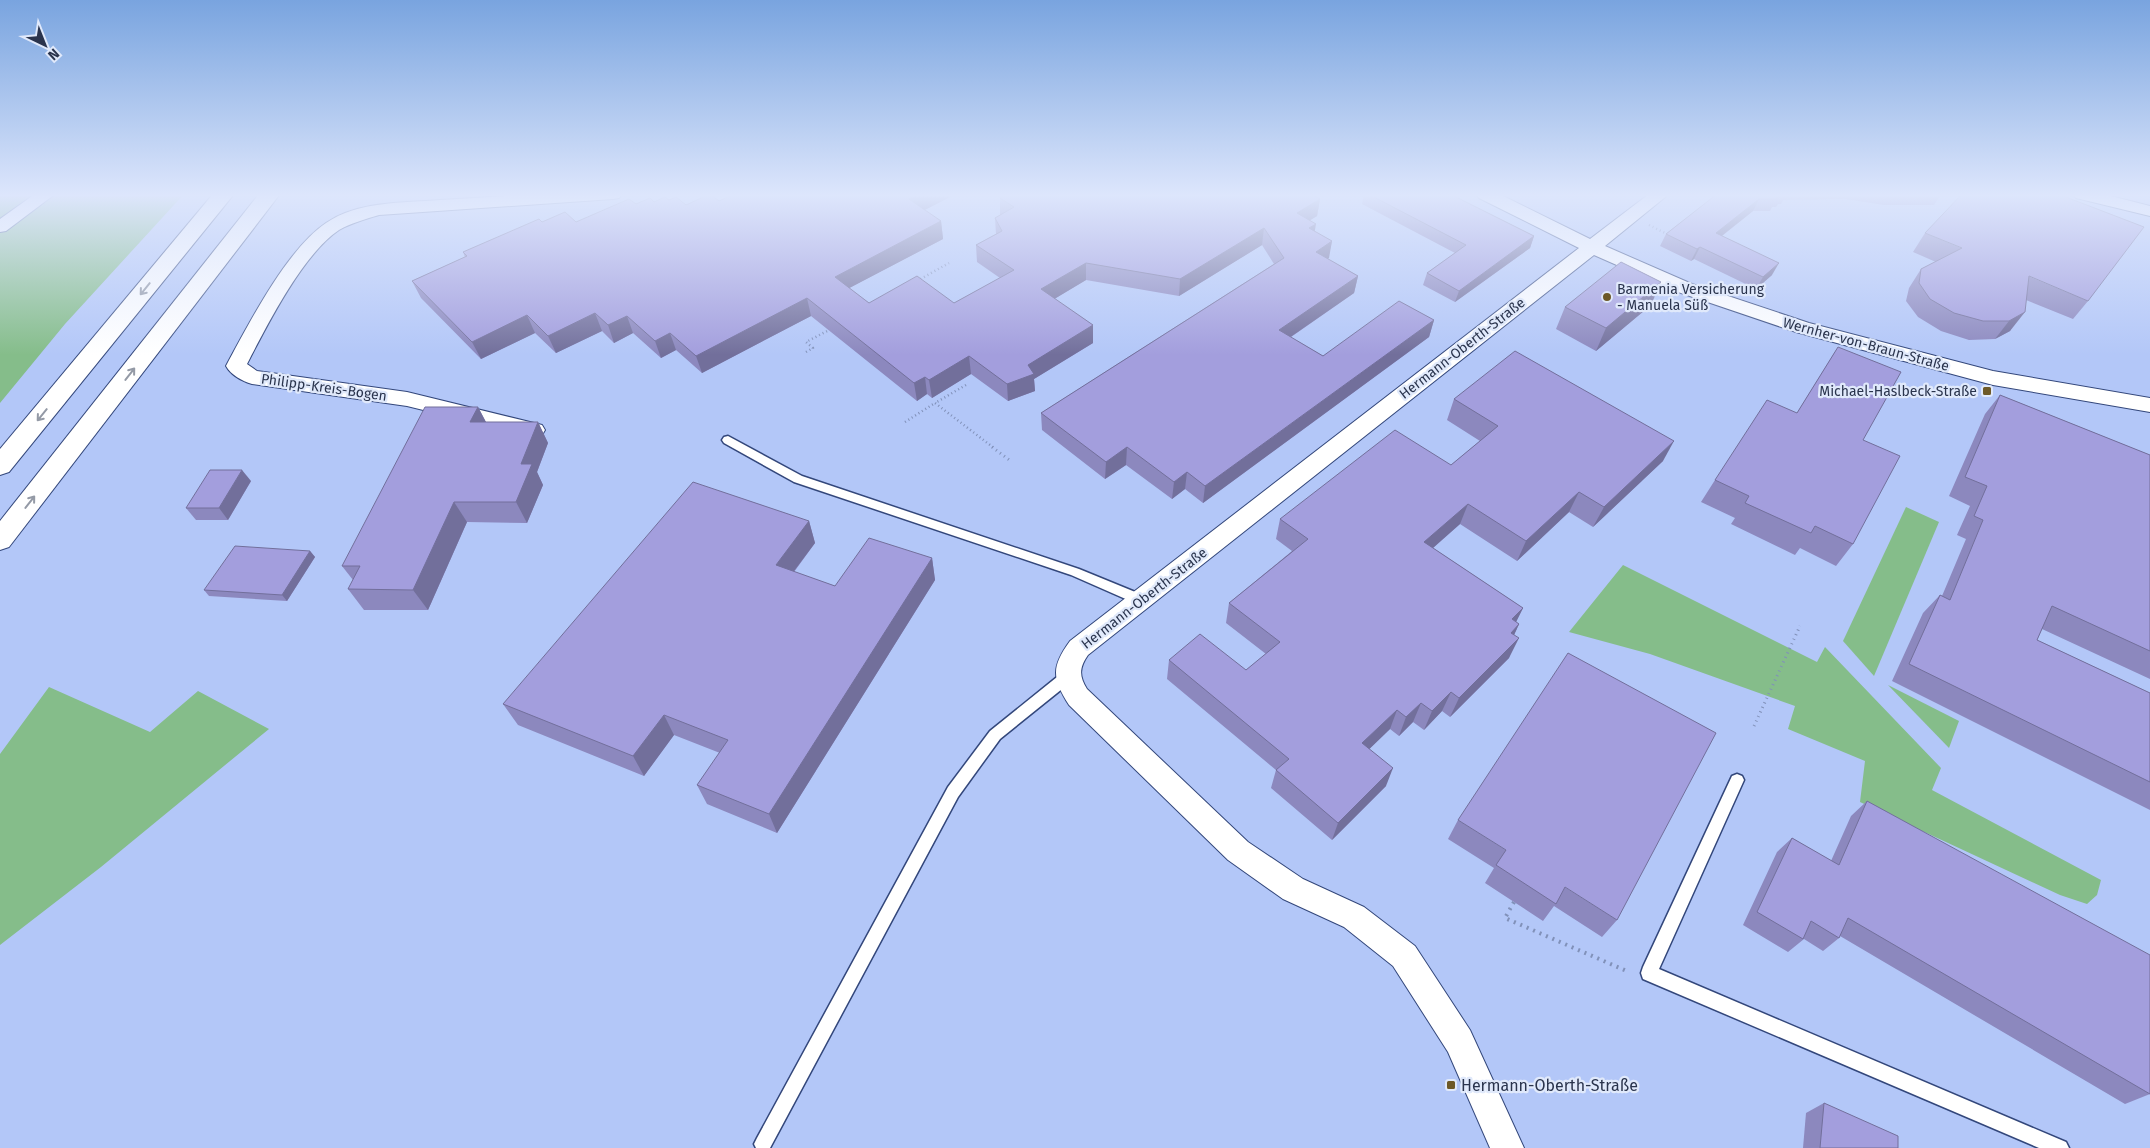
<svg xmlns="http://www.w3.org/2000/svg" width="2150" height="1148" font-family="'Fira Sans',sans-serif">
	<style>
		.green { fill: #85bd8a }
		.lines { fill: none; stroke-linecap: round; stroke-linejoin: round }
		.lane-casing { stroke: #33477b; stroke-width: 3 }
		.street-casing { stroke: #33477b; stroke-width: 2 }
		.highway-casing { stroke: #33477b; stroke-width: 2 }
		.path-far2 { stroke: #8191b9; stroke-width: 2.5; stroke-dasharray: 1 3; stroke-linecap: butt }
		.path-far1 { stroke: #8191b9; stroke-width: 3; stroke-dasharray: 1 4; stroke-linecap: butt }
		.path { stroke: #8191b9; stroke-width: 4; stroke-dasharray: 2 5; stroke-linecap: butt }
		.lane { fill: #fff; fill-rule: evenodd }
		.street { fill: #fff; fill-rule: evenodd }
		.highway { fill: #fff; fill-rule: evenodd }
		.wall { fill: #8c88be }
		.shaded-wall { fill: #726f9b }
		.building { fill: #a39edd; stroke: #726f9b }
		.oneway { stroke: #949aa6 }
		.poi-dot { fill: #6d5928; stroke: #e0e9fb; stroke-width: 2 }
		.labels { text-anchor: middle; stroke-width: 4.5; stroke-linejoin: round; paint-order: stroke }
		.poi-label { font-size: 14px; fill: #2a344d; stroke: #e0e9fb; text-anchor: start }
		.street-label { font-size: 14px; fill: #2a344d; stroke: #e0e9fb }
		.near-poi-label { font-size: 16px; fill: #2a344d; stroke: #e0e9fb; text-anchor: start }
	</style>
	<rect width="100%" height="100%" fill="#b3c7f8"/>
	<g class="green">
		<path d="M0,194H184L65,324L0,403Z"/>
		<path d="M1906,507L1939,522L1874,676L1843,641Z"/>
		<path d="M1623,565L1817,662L1825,647L1941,768L1932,790L2101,880L2097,895L2087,904L2060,895L1860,802L1865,761L1788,729L1795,706L1650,654L1569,632Z"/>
		<path d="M1888,685L1959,721L1949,748Z"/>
		<path d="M49,687L150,732L198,691L269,729L101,867L0,945V754Z"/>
	</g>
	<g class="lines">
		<defs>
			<g id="lane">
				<path d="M728,436L802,476L1079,569L1145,596L1147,600L1145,604H1137L1071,575L794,482L724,443L722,440L724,437Z"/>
				<path d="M1067,671L1072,673L1074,677L1072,681L1000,739L958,797L770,1148H756L754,1144L757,1138L948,787L990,731L1062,673Z"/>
				<path d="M1737,774L1742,776L1744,780L1659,969L2066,1142L2069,1148H2039L1643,979L1641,973L1643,967L1732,776Z"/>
			</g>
			<g id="street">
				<path d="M35,194H55L6,231L0,232V219Z"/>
				<path d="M536,194H622L619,198L613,199L379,215C366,219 351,223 339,230C303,254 267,325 247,364L257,371L407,392L534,423L542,425L545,430L542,435L534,437L407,406L252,384C242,381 231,375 226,366C248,325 287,249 326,223C358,201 403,203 440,200C472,198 504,196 536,194Z"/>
				<path d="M1476,194H1499L1590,239L1649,194H1669L1605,246L1692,284L1809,323L1993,371L2150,398V412L1993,385L1796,332L1678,292L1594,255L1088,655C1079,668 1079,676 1087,689L1248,842L1303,879L1364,907L1415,946L1470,1030L1524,1148H1490L1448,1052L1393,966L1344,927L1283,899L1228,860L1069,705C1052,678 1051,667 1070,641L1579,248L1479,198Z"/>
				<path d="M2073,194H2103L2150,206V216L2076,198Z"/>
			</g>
			<g id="highway">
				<path d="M213,194H234L9,472L0,475V449Z"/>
				<path d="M259,194H280L9,547L0,550V521Z"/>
			</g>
		</defs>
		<use href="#lane" class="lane-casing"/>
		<use href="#street" class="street-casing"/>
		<use href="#highway" class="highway-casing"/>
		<g class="path-far2">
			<path d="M1649,225L1669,235"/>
			<path d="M917,281L949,263"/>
			<path d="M806,352L813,348L806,342L831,329"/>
			<path d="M966,385L935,403L994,448"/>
			<path d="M905,422L935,403"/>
		</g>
		<g class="path-far1">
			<path d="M992,447L1012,462"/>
			<path d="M1754,726L1800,626"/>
		</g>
		<path class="path" d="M1514,902L1505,918L1629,972"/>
		<use href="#lane" class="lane"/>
		<use href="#street" class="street"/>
		<use href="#highway" class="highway"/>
	</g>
	<g class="wall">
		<path d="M956,194L924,210L941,221L943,239L849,288L869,303H954L1000,278L977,262L976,245L996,234L995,218L1000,215V198L1320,199L1317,216L1310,220L1314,231L1332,241L1328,259L1358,276L1354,293L1291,337L1323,356L1434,320L1429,337L1203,503L1185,489L1172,499L1126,465L1105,479L1042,430L1041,413L1274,264L1262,245L1179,296L1086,280L1054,299L1093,325V343L1034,379L1035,391L1008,401L971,374L932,398L927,394L917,401L811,316L702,373L676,350L661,358L633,333L614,343L602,331L556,353L535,333L481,359L421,298L412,281L465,257L463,252L542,222H576L636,204L669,200L686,205L754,196Z"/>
		<path d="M1364,194H1453L1452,195L1534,236L1530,248L1455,302L1423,285L1427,273L1455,253L1362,204Z"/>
		<path d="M1717,194H1941L1934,205H1884L1845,199L1783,200L1781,204H1778L1776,207H1772L1770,211H1753L1722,236L1772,275L1756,289L1694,259L1691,261L1660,246L1666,234Z"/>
		<path d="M1925,233L2088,301L2073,319L2026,300L2010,331L1995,339L1969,340L1941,331L1918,317L1906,301L1909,288L1921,269L1936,262L1913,252Z"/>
		<path d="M1651,305L1596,351L1556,329L1565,307Z"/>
		<path d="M1838,347L1863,440L1853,544L1836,566L1800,548L1795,555L1731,524L1735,518L1701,502L1715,480L1797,413Z"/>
		<path d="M2000,395L2150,455V679L2042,629L2037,640L2150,693V810L1892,681L1923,613L1940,595L1942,596L1966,539L1957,535L1970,506L1949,496L1985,414Z"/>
		<path d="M1454,399L1663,461L1593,527L1569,512L1517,561L1460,524L1433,548L1523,608L1516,622L1519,624L1514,635L1509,658L1450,717L1442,711L1424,730L1413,722L1399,736L1390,729L1369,749L1386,786L1332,840L1271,788L1276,770L1167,679L1169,660L1246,670L1266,654L1226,623L1229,603L1292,551L1276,539L1280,519L1451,465L1480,441L1447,420Z"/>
		<path d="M478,407L486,422H538L548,443L537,472L543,485L527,523L467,522L428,610H364L348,589L353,580L342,566Z"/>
		<path d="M251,481L228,520H196L186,508Z"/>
		<path d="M809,521L815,543L794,572L835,586L932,558L935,580L777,833L707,804L697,785L720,753L674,735L644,776L518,725L503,704Z"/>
		<path d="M310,551L315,557L287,601L209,596L204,590Z"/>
		<path d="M1867,801L2150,1094L2125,1104L1840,936L1839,938L1823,951L1804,939L1788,952L1743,925L1777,852L1792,838L1831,861L1851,816Z"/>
		<path d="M1458,820L1617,920L1602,937L1554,906L1543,921L1485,883L1494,868L1448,839Z"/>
		<path d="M1824,1103L1898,1148H1803L1806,1113Z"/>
	</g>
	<g class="shaded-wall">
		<path d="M920,194H956L911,217L909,199Z"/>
		<path d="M1320,199L1317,216L1294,230L1297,213Z"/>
		<path d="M1759,199L1753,211L1710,245L1716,233Z"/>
		<path d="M941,221L943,239L838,294L835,277Z"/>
		<path d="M1316,224L1313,241L1309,228Z"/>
		<path d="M1264,228L1262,245L1179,296L1180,279Z"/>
		<path d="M1534,236L1530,248L1455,302L1459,291Z"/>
		<path d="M1332,241L1329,258L1312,269L1316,252Z"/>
		<path d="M1700,247L1694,259L1691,261L1697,249Z"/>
		<path d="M1086,263V280L1041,307V289Z"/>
		<path d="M1779,263L1772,275L1756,289L1763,277Z"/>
		<path d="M1358,276L1354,293L1276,347L1279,330Z"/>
		<path d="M1661,282L1651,305L1596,351L1606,328Z"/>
		<path d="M807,298L811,316L702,373L696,356Z"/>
		<path d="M2025,312L2010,331L1995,339L2009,321Z"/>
		<path d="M595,313L602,331L556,353L548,336Z"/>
		<path d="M527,315L535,333L481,359L472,342Z"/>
		<path d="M627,316L633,333L614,343L608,325Z"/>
		<path d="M1434,320L1429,337L1203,503L1205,486Z"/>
		<path d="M1093,325V343L1034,379L1035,391L1008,401L1007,384L1028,365Z"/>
		<path d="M670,333L676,350L661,358L655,341Z"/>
		<path d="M969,356L971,374L932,398L929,380Z"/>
		<path d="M925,377L927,394L917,401L914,383Z"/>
		<path d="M478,407L489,428L470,422Z"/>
		<path d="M538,422L548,443L537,472L543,485L527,523L516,502L521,464Z"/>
		<path d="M1674,441L1663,461L1593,527L1604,507Z"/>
		<path d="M1127,447L1126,465L1105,479L1106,462Z"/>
		<path d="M242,470L251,481L228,520L219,508Z"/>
		<path d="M1187,472L1185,489L1172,499L1174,482Z"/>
		<path d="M1579,492L1569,512L1517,561L1526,541Z"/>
		<path d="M454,502L467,522L428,610L413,590Z"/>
		<path d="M1468,504L1460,524L1417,562L1424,542Z"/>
		<path d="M809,521L815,543L782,587L776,565Z"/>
		<path d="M310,551L315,557L287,601L282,595Z"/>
		<path d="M932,558L935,580L777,833L769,814Z"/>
		<path d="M1523,608L1513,628L1512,619Z"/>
		<path d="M1519,624L1510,644L1511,633Z"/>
		<path d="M1519,638L1509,658L1450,717L1459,698Z"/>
		<path d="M1451,692L1442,711L1424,730L1432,711Z"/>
		<path d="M1421,703L1413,722L1399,736L1406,717Z"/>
		<path d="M1397,710L1390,729L1356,762L1362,743Z"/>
		<path d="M664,715L674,735L644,776L633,756Z"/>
		<path d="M1393,768L1386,786L1332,840L1338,823Z"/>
	</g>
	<g class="building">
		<path d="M710,194L719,201L734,194H751L754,196L759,194H920L909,199L941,221L835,277L869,303L917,276L954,303L1014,270L976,245L1002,231L995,218L1014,207L1000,198L1007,194H1311L1320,199L1297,213L1316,224L1309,228L1332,241L1316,252L1358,276L1279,330L1323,356L1399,301L1434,320L1205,486L1187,472L1174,482L1127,447L1106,462L1041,413L1284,258L1264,228L1180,279L1086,263L1041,289L1093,325L1028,365L1034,374L1007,384L969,356L929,380L925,377L914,383L807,298L696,356L670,333L655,341L627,316L608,325L595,313L548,336L527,315L472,342L412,281L467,256L463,252L539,219L542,222L565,212L576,222L629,199L636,204L650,198L654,202L665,197L669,200L676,197L686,205Z"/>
		<path d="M1368,194H1452V195L1534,236L1459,291L1427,273L1466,245Z"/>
		<path d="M1717,194H1782V195H1774L1777,199H1759L1716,233L1779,263L1763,277L1700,247L1697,249L1666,234Z"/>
		<path d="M1962,194H2058L2144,227L2088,301L2029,276L2025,312L2009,321H1983L1954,313L1930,299L1919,283L1921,269L1962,248L1925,233Z"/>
		<path d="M1621,262L1661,282L1606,328L1565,307Z"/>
		<path d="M1838,347L1901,372L1863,440L1900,456L1853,544L1815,526L1811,533L1745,503L1749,496L1715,480L1767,400L1797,413Z"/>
		<path d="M1515,351L1674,441L1604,507L1579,492L1526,541L1468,504L1424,542L1523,608L1512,619L1519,624L1511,633L1519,638L1459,698L1451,692L1432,711L1421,703L1406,717L1397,710L1362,743L1393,768L1338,823L1276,770L1289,759L1169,660L1200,634L1246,670L1280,642L1229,603L1308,539L1280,519L1395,430L1451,465L1498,426L1454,399Z"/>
		<path d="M2000,395L2150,455V651L2052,606L2037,640L2150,693V782L1909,664L1940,595L1950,600L1983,520L1974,516L1987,486L1965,477Z"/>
		<path d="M425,407H478L470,422H538L521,464H532L516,502H454L413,590L348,589L360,566H342Z"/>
		<path d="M210,470H242L219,508H186Z"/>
		<path d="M693,482L809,521L776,565L835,586L869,538L932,558L769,814L697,785L728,740L664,715L633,756L503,704Z"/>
		<path d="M235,546L310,551L282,595L204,590Z"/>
		<path d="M1568,653L1716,733L1617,920L1565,887L1556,904L1496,865L1506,850L1458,820Z"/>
		<path d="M1867,801L2150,955V1094L1848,918L1839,938L1811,921L1803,939L1757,912L1792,838L1839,865Z"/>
		<path d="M1824,1103L1898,1136V1148H1820Z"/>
	</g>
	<defs><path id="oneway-shaft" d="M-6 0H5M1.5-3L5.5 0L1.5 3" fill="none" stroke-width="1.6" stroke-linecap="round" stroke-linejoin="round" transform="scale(1.25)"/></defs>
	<g class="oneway">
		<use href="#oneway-shaft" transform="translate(145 289) rotate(129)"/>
		<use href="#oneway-shaft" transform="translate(130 374) rotate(-52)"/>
		<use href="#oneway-shaft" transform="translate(42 415) rotate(129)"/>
		<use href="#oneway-shaft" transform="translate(30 502) rotate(-52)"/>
	</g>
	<linearGradient id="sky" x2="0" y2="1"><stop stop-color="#79a4df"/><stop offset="0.55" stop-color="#dde6fc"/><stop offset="1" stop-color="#dde6fc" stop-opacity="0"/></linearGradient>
	<rect width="2150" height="355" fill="url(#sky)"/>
	<g class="poi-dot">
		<circle cx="1607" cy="297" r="5"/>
		<rect x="1982" y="386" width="10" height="10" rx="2.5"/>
		<rect x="1446" y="1080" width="10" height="10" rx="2.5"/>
	</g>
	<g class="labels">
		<g class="poi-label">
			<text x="1617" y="294">Barmenia Versicherung<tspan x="1617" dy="16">- Manuela Süß</tspan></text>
			<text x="1977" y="396" text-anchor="end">Michael-Haslbeck-Straße</text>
		</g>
		<g class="street-label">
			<text transform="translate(1866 344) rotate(15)" y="5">Wernher-von-Braun-Straße</text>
			<text transform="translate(1462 348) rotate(-38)" y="5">Hermann-Oberth-Straße</text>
			<text transform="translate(324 387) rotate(8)" y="5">Philipp-Kreis-Bogen</text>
			<text transform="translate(1144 598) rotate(-38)" y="5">Hermann-Oberth-Straße</text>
		</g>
		<g class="near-poi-label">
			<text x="1461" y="1091">Hermann-Oberth-Straße</text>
		</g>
	</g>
	<g transform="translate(45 45) rotate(137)" stroke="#e0e9fb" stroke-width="4" paint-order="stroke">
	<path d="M0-4L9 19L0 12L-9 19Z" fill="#2a344d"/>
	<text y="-8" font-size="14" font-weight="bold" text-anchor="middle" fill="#2a344d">N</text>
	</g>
</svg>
